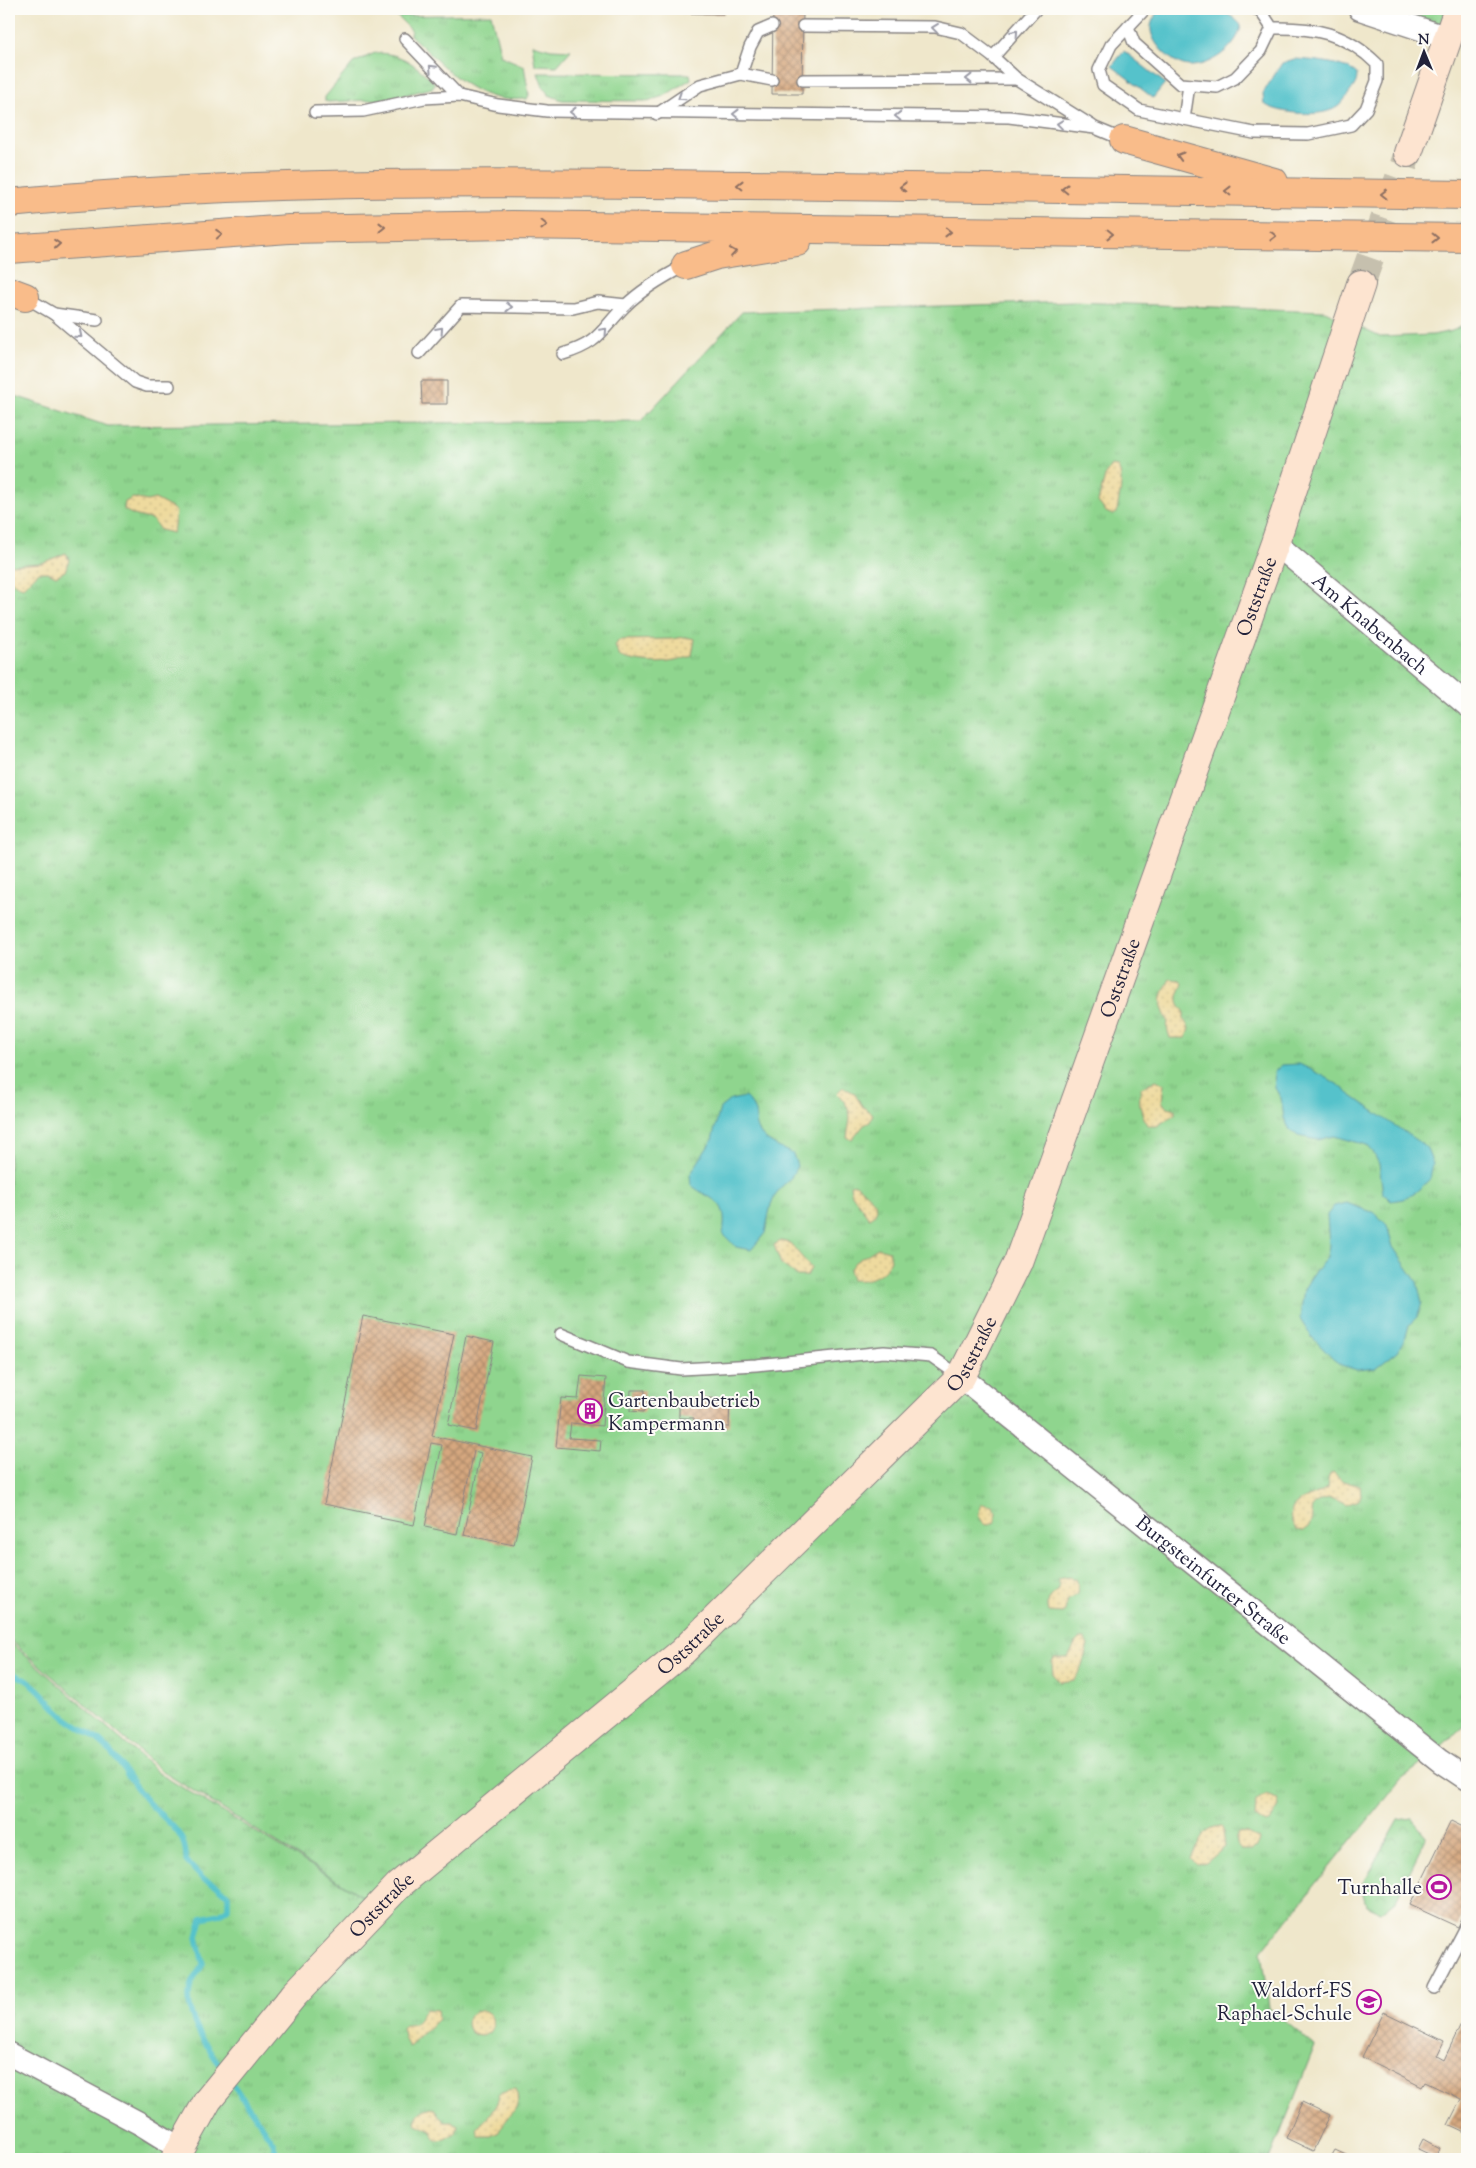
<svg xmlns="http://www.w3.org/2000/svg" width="1476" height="2168" font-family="'Sorts Mill Goudy',serif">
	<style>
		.grass { fill: url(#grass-tufts); stroke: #587c64 }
		.sand { fill: url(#sand-dots); stroke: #887e6c }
		.park { fill: url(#park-crowns); stroke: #587c64 }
		.water { fill: #54c2cb; stroke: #3b7283 }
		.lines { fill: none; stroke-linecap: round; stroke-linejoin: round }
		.stream { stroke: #54c2cb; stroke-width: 5.5 }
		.building { fill: url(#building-cross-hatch) }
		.secondary-tunnel { stroke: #c6c0ae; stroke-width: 28; stroke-dasharray: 28 14; stroke-linecap: butt }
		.lane-casing { stroke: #888483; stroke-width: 14 }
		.street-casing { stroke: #888483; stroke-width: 25 }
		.secondary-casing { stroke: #888483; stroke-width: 30 }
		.highway-casing { stroke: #888483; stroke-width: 30 }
		.lane { stroke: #fff; stroke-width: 11 }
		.street { stroke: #fff; stroke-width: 22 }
		.secondary { stroke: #fde4d0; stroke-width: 28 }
		.highway { stroke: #f9bc8a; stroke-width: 28 }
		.oneway { stroke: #9c9ca7 }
		.oneway2 { stroke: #8e6f62 }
		.labels { text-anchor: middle; stroke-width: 4; stroke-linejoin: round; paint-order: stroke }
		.street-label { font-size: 20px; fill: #22223b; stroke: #fdfcf7 }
		.poi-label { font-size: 20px; fill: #22223b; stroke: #fdfcf7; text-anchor: end }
	</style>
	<defs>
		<pattern id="grass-tufts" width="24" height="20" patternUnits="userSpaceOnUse" patternTransform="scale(1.25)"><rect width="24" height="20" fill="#8fd58e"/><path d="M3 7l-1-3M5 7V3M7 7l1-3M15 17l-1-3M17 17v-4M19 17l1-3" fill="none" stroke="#7bb77b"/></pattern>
		<pattern id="sand-dots" width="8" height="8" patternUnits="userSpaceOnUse" patternTransform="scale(1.25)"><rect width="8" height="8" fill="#eeda9e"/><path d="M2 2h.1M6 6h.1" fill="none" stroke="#ccbb89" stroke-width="1.8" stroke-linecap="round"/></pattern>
		<pattern id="park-crowns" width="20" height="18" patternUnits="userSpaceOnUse" patternTransform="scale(1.25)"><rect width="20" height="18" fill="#8fd58e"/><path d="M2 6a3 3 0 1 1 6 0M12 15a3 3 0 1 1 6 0" fill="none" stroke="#7bb77b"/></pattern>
		<pattern id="building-cross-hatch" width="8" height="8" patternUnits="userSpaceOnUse" patternTransform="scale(1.25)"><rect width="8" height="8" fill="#d5a77f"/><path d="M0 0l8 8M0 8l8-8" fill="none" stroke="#ac8869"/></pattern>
	</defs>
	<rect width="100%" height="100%" fill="#fdfcf7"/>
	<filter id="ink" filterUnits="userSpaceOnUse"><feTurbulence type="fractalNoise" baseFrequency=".02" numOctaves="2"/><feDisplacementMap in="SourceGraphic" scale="10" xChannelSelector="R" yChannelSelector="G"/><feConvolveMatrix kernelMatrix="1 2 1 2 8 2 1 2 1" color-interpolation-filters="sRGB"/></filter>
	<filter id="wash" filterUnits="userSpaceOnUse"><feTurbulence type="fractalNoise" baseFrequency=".0096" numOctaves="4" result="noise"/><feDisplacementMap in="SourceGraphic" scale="20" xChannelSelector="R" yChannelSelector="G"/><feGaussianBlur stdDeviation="1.12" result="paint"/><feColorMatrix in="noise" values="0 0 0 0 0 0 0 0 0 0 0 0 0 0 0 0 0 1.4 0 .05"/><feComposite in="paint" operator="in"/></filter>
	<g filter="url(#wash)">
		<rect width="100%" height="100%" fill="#efe7cb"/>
		<g class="grass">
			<path d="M1368,9H1467V43Z"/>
			<path d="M491,14L501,56L524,66L529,95L527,99C519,99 510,100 503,99C465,94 437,59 410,35L411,30L397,16Z"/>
			<path d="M532,44L551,49L571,50L557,66L535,65Z"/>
			<path d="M375,53C402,53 414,64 434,82V85L432,88L389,99L328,102L325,101V97L353,63Z"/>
			<path d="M538,73L690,74L691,79L664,96L647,101L562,100L549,95L543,87Z"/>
			<path d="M1073,302L1325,311L1380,337L1433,335L1452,331L1467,324V1723L1419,1766L1401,1779L1261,1952L1269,2008L1315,2046L1270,2159H262L264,2148L257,2159H9V1641L160,1774L378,1906L163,1772L9,1639V394L108,426L641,421L742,312Z"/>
		</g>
		<g class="sand">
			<path d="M1110,466L1118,467C1125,481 1118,498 1117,513L1113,515L1106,512L1098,502L1106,473Z"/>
			<path d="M133,498L147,501L155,499L172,508L176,512L173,533L160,530L153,520L134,515L124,510L125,502Z"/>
			<path d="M66,553L69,560L65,571L56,576L48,572H39L23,587C10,583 9,579 9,565L42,563Z"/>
			<path d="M685,637L695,639L692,655C671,666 642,664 620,657L615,646L619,640L672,639Z"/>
			<path d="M1170,979L1179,980L1183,984C1177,996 1175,1001 1184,1011V1020L1189,1028L1186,1038H1170L1167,1028L1168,1021C1158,1002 1160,998 1170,979Z"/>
			<path d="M1156,1080L1164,1084L1162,1101L1165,1106L1175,1109V1114L1157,1126H1149C1140,1114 1138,1101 1141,1088Z"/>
			<path d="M843,1087L854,1093L863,1107L873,1114L870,1122L864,1125L852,1140L847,1137C851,1114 853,1111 837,1093Z"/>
			<path d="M856,1184L875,1202L877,1208L875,1214L869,1218L851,1193L850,1185Z"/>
			<path d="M781,1241L790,1243L811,1268L807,1276H797L781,1264L774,1245Z"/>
			<path d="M878,1248L889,1251L891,1260C883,1276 869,1282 852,1280L849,1270L855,1262Z"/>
			<path d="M1333,1472L1343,1481L1360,1486L1361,1495L1359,1500L1346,1505C1334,1498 1324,1494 1313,1506C1311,1517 1314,1523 1304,1531L1297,1530C1276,1504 1311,1497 1328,1488L1330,1474Z"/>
			<path d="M982,1504L992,1506L996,1512L995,1522L988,1525L984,1524L978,1515Z"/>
			<path d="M1069,1577L1075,1579L1078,1585L1077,1594L1067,1601L1065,1611L1062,1613L1049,1612C1046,1601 1050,1596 1059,1590V1579Z"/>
			<path d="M1079,1639H1084L1088,1645C1084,1658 1082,1669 1074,1680L1060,1682L1053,1675L1052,1662L1054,1658H1067C1073,1652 1072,1645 1079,1639Z"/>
			<path d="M1266,1795L1277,1799L1279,1806L1269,1822L1263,1823L1255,1818L1256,1801Z"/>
			<path d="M1221,1826L1223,1830L1225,1847L1206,1863L1197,1865L1191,1859C1199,1843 1201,1828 1221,1826Z"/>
			<path d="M1245,1832L1259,1839L1257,1847L1251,1850H1241C1235,1844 1234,1841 1238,1833Z"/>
			<path d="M425,2009L437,2010L438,2019L409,2047L405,2040L402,2029L405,2025C417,2026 419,2019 425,2009Z"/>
			<circle cx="480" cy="2023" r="13"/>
			<path d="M515,2089C525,2109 505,2116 499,2132L491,2136H479L477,2129C486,2117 497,2110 500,2093L507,2090Z"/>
			<path d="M433,2107L444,2122H452L458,2125L456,2133L446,2139L436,2140L431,2131L415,2123C417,2112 423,2109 433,2107Z"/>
		</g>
		<path class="park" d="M1412,1818L1427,1836L1396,1900L1381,1912L1366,1905L1361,1886L1398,1820Z"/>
		<g class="water">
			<path d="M1159,9C1186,9 1222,2 1241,25C1239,46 1210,67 1189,66C1173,65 1149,43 1151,26C1152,20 1156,14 1159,9Z"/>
			<path d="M1124,51L1165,83L1153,98L1112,66Z"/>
			<path d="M1294,59C1311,60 1344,62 1357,74C1357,83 1355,85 1350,92C1346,97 1342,104 1337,107C1322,118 1279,114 1264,104L1263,93L1282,63Z"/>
			<path d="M1299,1064C1314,1071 1338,1082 1349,1094L1426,1147L1433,1164L1430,1179L1417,1191L1403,1199L1391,1201L1383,1193L1379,1164L1373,1152L1367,1145L1334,1136L1318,1140L1298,1136L1290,1130L1284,1118L1281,1098L1275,1088L1274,1072L1282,1065Z"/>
			<path d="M745,1097C761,1112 752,1119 760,1133C766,1143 783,1149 793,1154L797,1166L790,1179L779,1189L771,1204L765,1233L751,1250L736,1247L723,1234C729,1198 712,1202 691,1185L690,1175L712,1140L720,1108L730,1100Z"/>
			<path d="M1346,1203L1375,1213L1387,1225L1393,1247L1417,1282L1422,1303L1417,1317L1409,1325L1406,1336L1397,1352L1376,1368L1357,1370L1341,1365L1333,1359L1311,1336L1300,1318L1304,1289L1315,1271L1327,1258L1329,1245L1327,1215L1334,1206Z"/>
		</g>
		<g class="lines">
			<g class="stream">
				<path d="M9,1672C37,1683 39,1691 58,1711C70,1724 89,1731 102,1743C120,1760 130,1781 146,1800C163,1820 188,1831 186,1861L203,1879L218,1886L228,1895V1908L220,1914L202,1918L197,1937L203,1964C200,1971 191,1980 190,1988C184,2017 207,2047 223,2069"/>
				<path d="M232,2083L273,2142L276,2153L274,2159"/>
			</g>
		</g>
		<g id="blocks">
			<g class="building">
				<path d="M599,9H724V14L599,12Z"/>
				<path d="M773,9H803L802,94H772Z"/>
				<path d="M421,381H447V404H422Z"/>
				<path d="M363,1316L454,1334L432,1436L532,1457L514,1545L464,1535L481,1453L474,1451L457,1534L425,1527L442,1445L431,1443L414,1525L380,1518L381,1516L324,1504Z"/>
				<path d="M466,1336L494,1342L476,1431L448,1425Z"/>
				<path d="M581,1376L606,1378L602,1426L571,1423L569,1438L601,1440L600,1451L556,1447L561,1398L578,1399Z"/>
				<path d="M631,1390H645L644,1412L630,1411Z"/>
				<path d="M679,1397L730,1399L729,1427L694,1426V1418H679Z"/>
				<path d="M1451,1821L1467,1829V1907L1458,1927L1410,1905Z"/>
				<path d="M1467,2011V2134L1448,2125L1461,2099L1425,2082L1422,2087L1362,2057L1384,2012L1444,2041L1437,2056L1444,2060Z"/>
				<path d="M1302,2102L1330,2115L1313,2151L1286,2138Z"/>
				<path d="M1423,2139L1439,2148L1435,2157L1418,2149Z"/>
				<path d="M1335,2150L1355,2159H1330Z"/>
			</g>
		</g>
	</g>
	<g filter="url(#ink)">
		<use href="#blocks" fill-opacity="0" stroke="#888483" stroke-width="1"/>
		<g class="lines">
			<path class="secondary-tunnel" d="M1361,284L1408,153"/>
			<defs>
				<g id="lane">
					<path d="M1145,9L1111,45L1099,70L1103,85L1139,110L1254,133L1308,134L1351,125L1366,109L1377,81V64C1346,33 1314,27 1272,28L1260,10L1256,9"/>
					<path d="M803,26L935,27L961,33L993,57L1017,79L1092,126"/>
					<path d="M1128,27L1134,43L1180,84L1217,87L1235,78L1261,51L1272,28"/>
					<path d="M405,39L459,96"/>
					<path d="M993,57L1036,9"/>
					<path d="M741,74L750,47L758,32L772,26"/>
					<path d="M803,80L1017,79"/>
					<path d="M315,112L363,111L424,98L459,96L498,105L547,111L1009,117L1095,128L1124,140"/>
					<path d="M657,114L700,85L741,74L772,80"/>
					<path d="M1184,119L1189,85"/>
					<path d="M25,297L54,314L135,382L147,386H169"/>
					<path d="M54,314L97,320"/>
					<path d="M419,353L461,306L573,308L598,302L626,305"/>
					<path d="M563,354C600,343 600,331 625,306C642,289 665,276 686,265"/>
					<path d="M561,1334L628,1362L681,1369L756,1365L884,1352L931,1356L961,1377"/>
					<path d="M1434,1988L1467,1925"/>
				</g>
				<g id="street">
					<path d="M1360,9L1448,38"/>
					<path id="s1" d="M1275,543L1467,705"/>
					<path id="s2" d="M961,1377L1440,1761L1467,1779"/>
					<path d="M9,2054L139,2123L181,2149"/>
				</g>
				<g id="secondary">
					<path d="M1408,153L1458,9"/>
					<path id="s3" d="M175,2159L208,2100L294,1995L399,1885L682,1652L961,1377L1018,1262L1275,543L1361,284"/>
				</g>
				<g id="highway">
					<path d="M1124,140L1274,182"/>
					<path d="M9,203C255,179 502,182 749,185C988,188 1228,191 1467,195"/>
					<path d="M9,249L289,229L512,225L1467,238"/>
					<path d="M686,265L717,255L797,242"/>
					<path d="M9,291L25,297"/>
				</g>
			</defs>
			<use href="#lane" class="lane-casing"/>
			<use href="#street" class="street-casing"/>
			<use href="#secondary" class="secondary-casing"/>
			<use href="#highway" class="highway-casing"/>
			<use href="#lane" class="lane"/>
			<use href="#street" class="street"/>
			<use href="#secondary" class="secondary"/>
			<use href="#highway" class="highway"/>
		</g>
		<defs><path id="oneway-chevron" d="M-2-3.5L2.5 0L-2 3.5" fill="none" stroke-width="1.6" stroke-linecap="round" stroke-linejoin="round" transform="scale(1.25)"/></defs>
		<g class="oneway">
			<use href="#oneway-chevron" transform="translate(935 28) rotate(-173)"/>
			<use href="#oneway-chevron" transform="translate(1015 33) rotate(-48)"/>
			<use href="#oneway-chevron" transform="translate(432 68) rotate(-134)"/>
			<use href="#oneway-chevron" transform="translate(969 79) rotate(180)"/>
			<use href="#oneway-chevron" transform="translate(681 97) rotate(147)"/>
			<use href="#oneway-chevron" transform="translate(573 112) rotate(-179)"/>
			<use href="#oneway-chevron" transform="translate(736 114) rotate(-179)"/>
			<use href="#oneway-chevron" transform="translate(898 116) rotate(-179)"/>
			<use href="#oneway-chevron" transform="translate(1060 124) rotate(-173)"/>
			<use href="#oneway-chevron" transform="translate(509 307) rotate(1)"/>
			<use href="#oneway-chevron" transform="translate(440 330) rotate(-48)"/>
			<use href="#oneway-chevron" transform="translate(604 331) rotate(-47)"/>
			<use href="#oneway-chevron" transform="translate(79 335) rotate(40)"/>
		</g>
		<g class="oneway2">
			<use href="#oneway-chevron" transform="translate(1180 156) rotate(-164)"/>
			<use href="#oneway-chevron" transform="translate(740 185) rotate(-179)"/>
			<use href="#oneway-chevron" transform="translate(903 187) rotate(-179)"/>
			<use href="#oneway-chevron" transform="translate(1065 189) rotate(-179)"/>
			<use href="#oneway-chevron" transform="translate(1228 191) rotate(-179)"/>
			<use href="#oneway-chevron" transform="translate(1384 194) rotate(-179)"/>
			<use href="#oneway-chevron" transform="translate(544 225) rotate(1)"/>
			<use href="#oneway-chevron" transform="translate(382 227) rotate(-1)"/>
			<use href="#oneway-chevron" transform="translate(948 232) rotate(1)"/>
			<use href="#oneway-chevron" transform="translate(219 234) rotate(-4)"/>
			<use href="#oneway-chevron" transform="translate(1110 234) rotate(1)"/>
			<use href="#oneway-chevron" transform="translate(1273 236) rotate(1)"/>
			<use href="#oneway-chevron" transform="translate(1435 238) rotate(1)"/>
			<use href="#oneway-chevron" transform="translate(57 244) rotate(-5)"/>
			<use href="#oneway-chevron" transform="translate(733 252) rotate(-8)"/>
		</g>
	</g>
	<defs>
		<symbol id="building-ring" viewBox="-11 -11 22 22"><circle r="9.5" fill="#fdfcf7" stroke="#b5179e" stroke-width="1.5"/><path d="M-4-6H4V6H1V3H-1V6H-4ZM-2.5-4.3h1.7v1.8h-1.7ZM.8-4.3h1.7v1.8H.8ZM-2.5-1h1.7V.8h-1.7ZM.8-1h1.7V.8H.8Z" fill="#b5179e"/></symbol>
		<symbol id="stadium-ring" viewBox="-11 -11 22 22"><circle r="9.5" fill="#fdfcf7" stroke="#b5179e" stroke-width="1.5"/><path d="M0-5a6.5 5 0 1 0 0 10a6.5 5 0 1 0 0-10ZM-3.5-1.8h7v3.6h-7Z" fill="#b5179e"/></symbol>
		<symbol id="school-ring" viewBox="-11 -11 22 22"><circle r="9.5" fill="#fdfcf7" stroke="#b5179e" stroke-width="1.5"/><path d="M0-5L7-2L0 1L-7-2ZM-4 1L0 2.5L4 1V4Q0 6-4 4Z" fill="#b5179e"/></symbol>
	</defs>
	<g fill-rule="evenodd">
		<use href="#building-ring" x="576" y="1397" width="28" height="28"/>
		<use href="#stadium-ring" x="1425" y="1873" width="28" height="28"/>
		<use href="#school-ring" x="1355" y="1988" width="28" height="28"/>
	</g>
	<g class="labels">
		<g class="street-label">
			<text dy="7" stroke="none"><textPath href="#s3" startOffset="1949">Oststraße</textPath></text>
			<text dy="7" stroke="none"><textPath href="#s1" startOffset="125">Am Knabenbach</textPath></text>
			<text dy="7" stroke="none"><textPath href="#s3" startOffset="1544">Oststraße</textPath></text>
			<text dy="7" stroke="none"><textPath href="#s3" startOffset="1139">Oststraße</textPath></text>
			<text dy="7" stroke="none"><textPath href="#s2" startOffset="324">Burgsteinfurter Straße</textPath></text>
			<text dy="7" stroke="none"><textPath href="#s3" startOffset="734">Oststraße</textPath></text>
			<text dy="7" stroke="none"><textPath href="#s3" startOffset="329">Oststraße</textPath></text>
		</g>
		<g class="poi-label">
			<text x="608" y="1407" text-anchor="start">Gartenbaubetrieb<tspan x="608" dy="23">Kampermann</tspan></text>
			<text x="1422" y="1894">Turnhalle</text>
			<text x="1352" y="1997">Waldorf-FS<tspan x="1352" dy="23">Raphael-Schule</tspan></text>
		</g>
	</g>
	<rect width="1476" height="2168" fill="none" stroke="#fdfcf7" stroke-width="30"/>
	<g transform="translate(1424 52) rotate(359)" stroke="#fdfcf7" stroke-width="4" paint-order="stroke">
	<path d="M0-4L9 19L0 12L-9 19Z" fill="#22223b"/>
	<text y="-8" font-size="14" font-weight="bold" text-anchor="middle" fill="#22223b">N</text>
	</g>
</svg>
